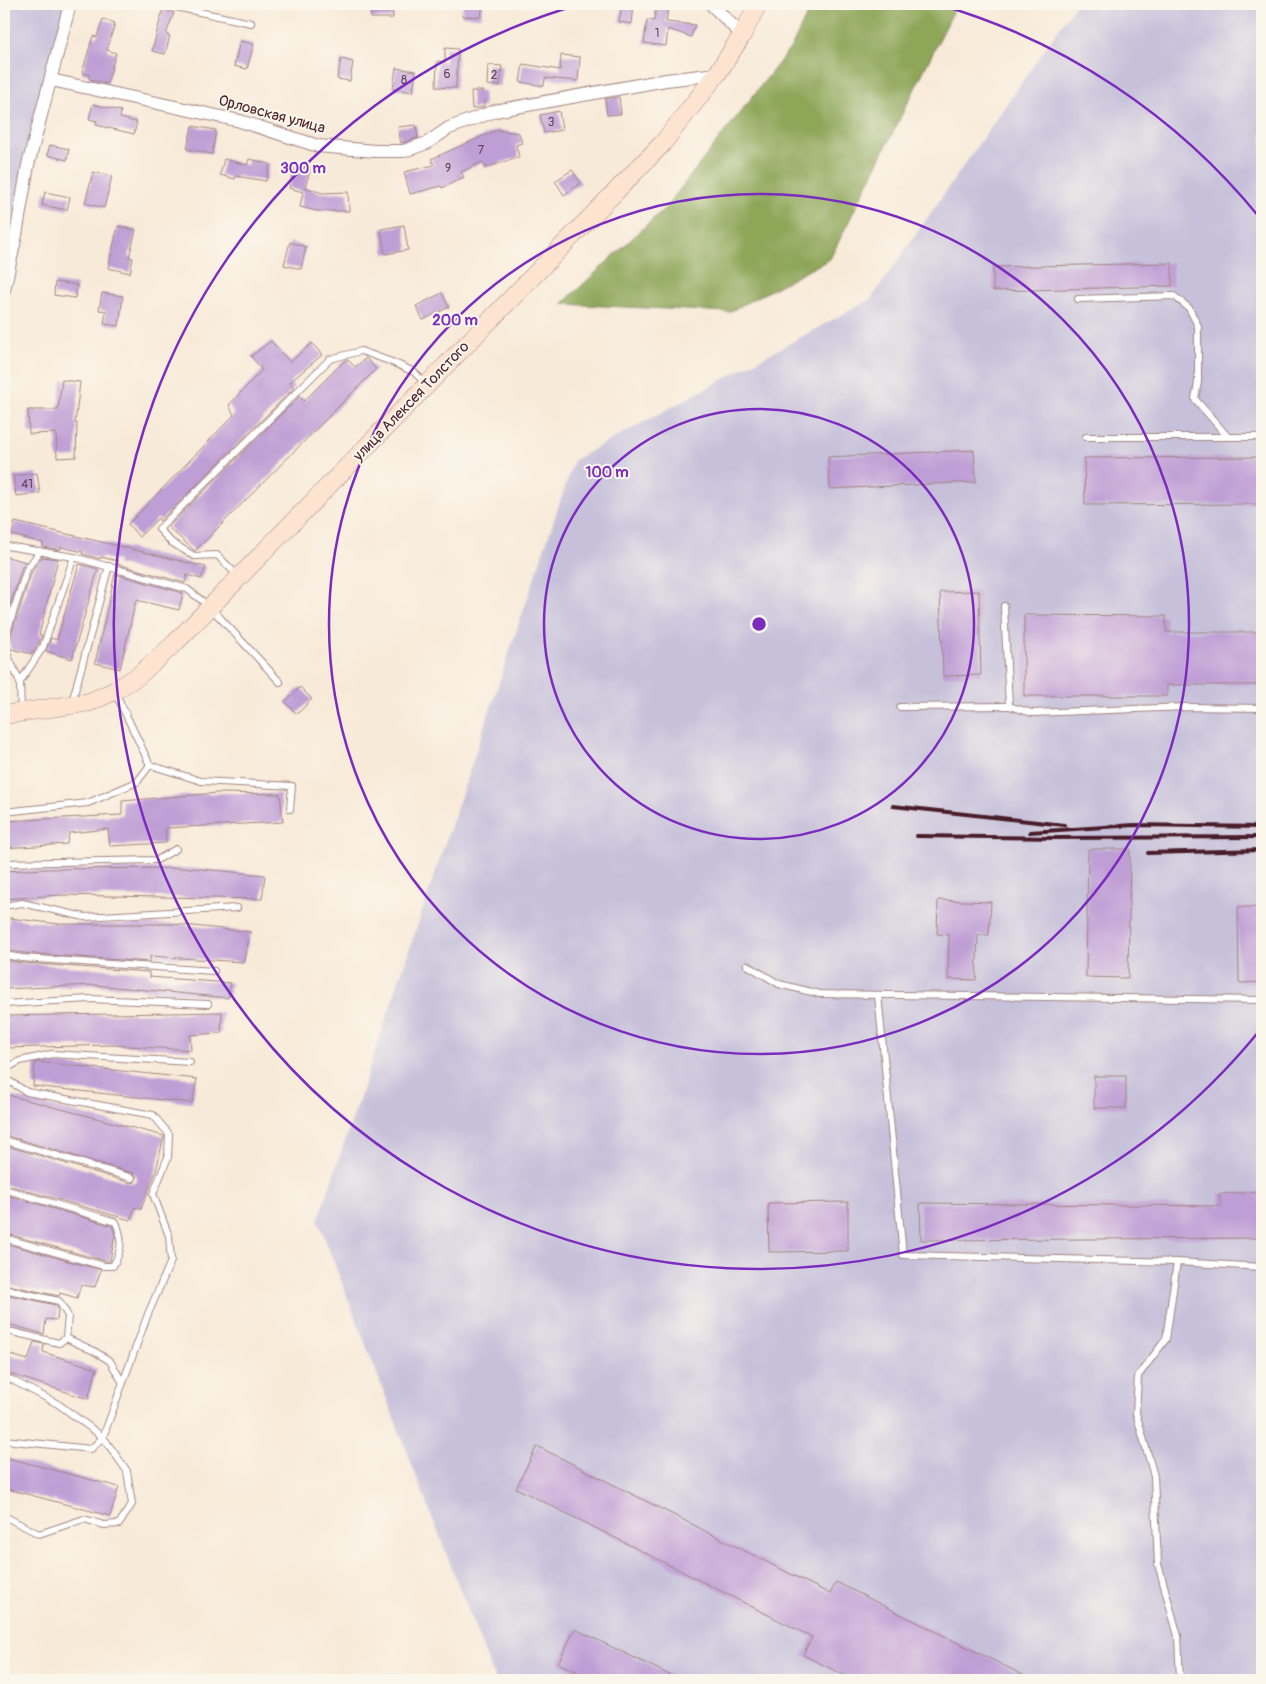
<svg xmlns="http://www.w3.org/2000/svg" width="1266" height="1684" font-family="Pangolin,sans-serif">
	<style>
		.industrial { fill: #c6c0da }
		.forest { fill: #8da659; stroke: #6c6242 }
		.building { fill: #bf9ed5 }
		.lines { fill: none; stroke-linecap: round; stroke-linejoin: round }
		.lane-casing { stroke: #a18482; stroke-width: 8 }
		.street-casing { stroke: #a18482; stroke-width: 14 }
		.secondary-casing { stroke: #a18482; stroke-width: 19 }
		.lane { stroke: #fff; stroke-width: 6 }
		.street { stroke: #fff; stroke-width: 12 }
		.secondary { stroke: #fde4d1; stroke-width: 18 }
		.rail { stroke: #4a1f2b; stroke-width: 4 }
		.ring { fill: none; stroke: #7b2cbf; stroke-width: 2.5 }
		.labels { text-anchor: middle; stroke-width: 4; stroke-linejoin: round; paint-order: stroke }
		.number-label { font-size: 12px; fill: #673f56 }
		.street-label { font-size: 15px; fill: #4a1f2b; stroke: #fbf7ec }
		.centre { fill: #7b2cbf; stroke: #fbf7ec; stroke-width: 2.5 }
		.ring-label { font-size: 15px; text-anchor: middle; font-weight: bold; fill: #7b2cbf; stroke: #fbf7ec; stroke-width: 4; stroke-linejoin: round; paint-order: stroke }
	</style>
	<rect width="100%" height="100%" fill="#fbf7ec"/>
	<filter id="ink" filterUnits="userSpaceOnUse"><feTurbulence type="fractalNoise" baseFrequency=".02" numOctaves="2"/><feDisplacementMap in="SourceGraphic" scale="10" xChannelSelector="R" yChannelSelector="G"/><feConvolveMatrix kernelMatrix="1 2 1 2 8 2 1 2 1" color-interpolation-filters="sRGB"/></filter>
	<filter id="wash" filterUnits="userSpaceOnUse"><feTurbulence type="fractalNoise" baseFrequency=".0096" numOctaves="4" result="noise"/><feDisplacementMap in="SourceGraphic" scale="20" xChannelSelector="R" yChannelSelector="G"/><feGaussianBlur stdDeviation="1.12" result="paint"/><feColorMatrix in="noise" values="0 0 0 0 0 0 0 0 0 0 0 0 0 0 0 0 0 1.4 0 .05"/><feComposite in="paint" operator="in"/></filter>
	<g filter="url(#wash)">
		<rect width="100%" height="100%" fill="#f8ead8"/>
		<g class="industrial">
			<path d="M4,4H67L4,253Z"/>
			<path d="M1076,4H1262V1680H495L318,1221L574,460L871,299Z"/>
		</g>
		<path class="forest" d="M812,4H957L830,259L729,312L562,304L666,207L792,46Z"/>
		<g id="blocks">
			<g class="building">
				<path d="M370,4H392L393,18H371Z"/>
				<path d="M463,4H483L481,17L462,16Z"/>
				<path d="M622,4H634L632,24L619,22Z"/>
				<path d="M656,6L668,8L666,22L695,25L691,37L668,29L666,46L644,43L647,20L654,21Z"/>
				<path d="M163,9L174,13L166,34L170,36L165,54L152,51Z"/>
				<path d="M103,19L115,23L107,50L116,53L107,84L89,79L90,75L82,73L93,36L97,37Z"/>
				<path d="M240,41L254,44L247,69L234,66Z"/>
				<path d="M445,48L458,49L456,88L436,87L437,61L445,62Z"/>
				<path d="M561,55L580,57L578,81L545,78L544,86L520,82L523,64L560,70Z"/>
				<path d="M341,59L353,62L350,81L337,79Z"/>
				<path d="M488,65L502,66L500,86L487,85Z"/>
				<path d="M396,68L416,71L413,92L393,89Z"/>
				<path d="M471,91H483L484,107L472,109Z"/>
				<path d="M619,97L621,114L607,115L605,99Z"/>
				<path d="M93,104L121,111L120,118L137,122L134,134L96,125L97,121L89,119Z"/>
				<path d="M559,111L562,130L544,133L540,115Z"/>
				<path d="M416,125L418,138L401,143L398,127Z"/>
				<path d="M192,126L216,130L212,154L187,149Z"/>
				<path d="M497,130L519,133L522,143L516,145L519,157L485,168L483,162L461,172L464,177L442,188L441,186L410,194L404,172L434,165L431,159Z"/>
				<path d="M50,145L69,149L67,160L47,155Z"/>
				<path d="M224,159L247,165L249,159L270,164L266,181L236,176L235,179L220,175Z"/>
				<path d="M295,163L311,168L305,187L322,193L348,192L349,211H317L300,207L303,192L289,188Z"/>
				<path d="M572,170L581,183L564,195L555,181Z"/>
				<path d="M93,172L112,176L104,208L85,203Z"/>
				<path d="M45,192L70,197L67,210L42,205Z"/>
				<path d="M404,225L408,250L385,254L381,229Z"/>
				<path d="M118,226L136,230L129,257L133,258L130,273L108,268Z"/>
				<path d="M290,242L306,247L301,269L284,265Z"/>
				<path d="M1172,263V286L993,291V267Z"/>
				<path d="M55,282L77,285L75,298L54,295Z"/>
				<path d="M102,293L123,296L119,326L104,324L106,311L99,310Z"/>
				<path d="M442,293L449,307L423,320L416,306Z"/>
				<path d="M271,341L290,362L312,343L322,355L290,382L294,388L160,521L158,518L139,537L128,524L234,415L229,405L262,370L251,356Z"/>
				<path d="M366,358L376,369L195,551L168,527L300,396L304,401L344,361L348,360L355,367Z"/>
				<path d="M62,380L80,382L75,423H77L76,457L57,458L56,433L29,434L28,410H58Z"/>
				<path d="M974,450L976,482L830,489L828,457Z"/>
				<path d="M1262,457V504L1085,505L1084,458Z"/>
				<path d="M37,473L40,493L16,496L13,476Z"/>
				<path d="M15,522L106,543L206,567L201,579L187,575L185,583L117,564L118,561L101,557L100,559L82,554L83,552L61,547L60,550L43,547V543L12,535Z"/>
				<path d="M4,556L26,562L22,567L4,625Z"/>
				<path d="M42,557L58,559L39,635H42L38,645L32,654L11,649L9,641L32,571Z"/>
				<path d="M79,564L98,569L72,659L46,651L51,638L57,640Z"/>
				<path d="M115,574L183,593L179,610L136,600L120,669L95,663Z"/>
				<path d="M979,591L981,675L943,676L940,592Z"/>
				<path d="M1024,615L1166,616V632H1262V685H1167V696H1024Z"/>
				<path d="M300,687L312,699L297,714L285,702Z"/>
				<path d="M217,793L280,794L283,822L165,828L166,843L110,846L108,829L69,833L67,844L4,848V821L122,815V801Z"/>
				<path d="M1088,849H1130L1128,978L1086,977Z"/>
				<path d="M191,868L265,875L262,899L60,895L4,899V871L46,869Z"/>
				<path d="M938,900L991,902L989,935H978L976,980L948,979L949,935L937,934Z"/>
				<path d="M1238,907H1262V982L1239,983Z"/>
				<path d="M9,918L59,924H174L251,932L243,962L150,956V962L23,953L5,950Z"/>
				<path d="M4,960L22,963L149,972V977L231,983L228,998L95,985L4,989Z"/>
				<path d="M222,1012L221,1033L190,1035L191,1050L112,1045L4,1048V1016Z"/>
				<path d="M38,1062L197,1079L192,1103L33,1086L35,1063Z"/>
				<rect x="1094" y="1076" width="32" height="32"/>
				<path d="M4,1094L164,1136L156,1171L141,1209L135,1207L130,1220L4,1184V1145L131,1183L135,1182L137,1177L133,1173L4,1135Z"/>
				<path d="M1262,1192V1238L921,1240L920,1203L1221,1206L1219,1194Z"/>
				<path d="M4,1194L112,1226L115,1235L110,1261H105L4,1233Z"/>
				<path d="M848,1202V1251L769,1252L768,1203Z"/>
				<path d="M4,1243L101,1270L95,1287L81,1285L77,1298L60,1293L59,1296L4,1284Z"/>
				<path d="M4,1294L56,1305L58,1309L57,1320L46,1319L44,1334L4,1323Z"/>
				<path d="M34,1342L44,1344L43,1352L97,1369L88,1399L4,1372V1353L28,1360Z"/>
				<path d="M537,1446L830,1594L836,1582L1033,1680H854L803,1655L812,1637L516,1488Z"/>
				<path d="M4,1457L119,1487L110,1516L4,1488Z"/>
				<path d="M575,1629L680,1680H594L558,1663Z"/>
			</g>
		</g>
	</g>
	<g filter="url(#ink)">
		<use href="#blocks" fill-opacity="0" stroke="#a18482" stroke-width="1"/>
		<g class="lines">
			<defs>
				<g id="lane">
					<path d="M162,4L251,23"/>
					<path d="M1078,299L1174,296L1189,308L1198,326V382L1195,399L1228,437H1262"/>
					<path d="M1086,437H1228"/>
					<path d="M4,547L7,546L74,557L187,589L210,607L280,682"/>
					<path d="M238,576L217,555L194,556L171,542L159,529L330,359L361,351L392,362L414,372L427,385"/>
					<path d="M1004,606L1009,706L1032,713L1187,707L1262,708"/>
					<path d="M20,682L8,656L4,641L27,569L40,551"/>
					<path d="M115,692L150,765L201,781L292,786L290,809"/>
					<path d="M72,702L109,566"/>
					<path d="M900,707L1009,706"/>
					<path d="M21,711L20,682L43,647L74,557"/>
					<path d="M4,812L88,803L137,782L150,765"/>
					<path d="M4,863L157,860L176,849"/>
					<path d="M4,906L22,903L85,917L237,908"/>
					<path d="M4,955L22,958L214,971"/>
					<path d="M747,965L779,984L820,994L1262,1000"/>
					<path d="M878,995L903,1255L1177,1262L1262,1267"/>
					<path d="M4,1004L90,999L208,1004"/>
					<path d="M4,1070L20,1061L52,1054L190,1062"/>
					<path d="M4,1078L27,1092L153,1115L169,1134L168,1157L153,1194L169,1236L171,1261L148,1314L103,1437L91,1449L4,1440"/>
					<path d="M4,1140L132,1178"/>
					<path d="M4,1189L116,1222C123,1240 122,1250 113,1266H104L4,1238"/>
					<path d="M1177,1262L1166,1339L1138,1376L1136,1413L1154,1476L1158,1564L1178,1636L1180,1680"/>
					<path d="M4,1289L59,1301L68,1316L66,1338L59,1343L4,1330"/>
					<path d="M66,1338L94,1351L110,1361L123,1383"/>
					<path d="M4,1378L12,1380L58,1404L103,1437L127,1471L132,1504L119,1524L104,1525L84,1519L39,1534L4,1516"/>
				</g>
				<g id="street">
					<path d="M711,4L742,35"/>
					<path d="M51,80L240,121L318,146L375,151H404L427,143L449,128L495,111L666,80L717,74"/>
					<path d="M4,290L16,235L28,165L70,4"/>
				</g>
				<path id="secondary" d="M4,715L90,702L114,691L138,676L175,643L662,144L717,74L742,35L758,4"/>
			</defs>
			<use href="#lane" class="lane-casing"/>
			<use href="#street" class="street-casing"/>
			<use href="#secondary" class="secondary-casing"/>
			<use href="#lane" class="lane"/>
			<use href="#street" class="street"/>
			<use href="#secondary" class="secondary"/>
			<g class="rail">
				<path d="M893,806L1064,825"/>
				<path d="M1030,832L1134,825L1262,827"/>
				<path d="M917,836L1054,838L1262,837"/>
				<path d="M1148,853L1262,850"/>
			</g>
		</g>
	</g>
	<g class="ring">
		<circle cx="759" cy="624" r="215"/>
		<circle cx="759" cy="624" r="430"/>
		<path d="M1260 1030A645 645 0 1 1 581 4M937 4A645 645 0 0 1 1260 218"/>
	</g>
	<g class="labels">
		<g class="number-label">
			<text x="657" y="37">1</text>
			<text x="447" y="78">6</text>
			<text x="494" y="79">2</text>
			<text x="404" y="84">8</text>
			<text x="551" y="126">3</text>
			<text x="481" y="154">7</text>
			<text x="448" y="172">9</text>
			<text x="27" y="488">41</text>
		</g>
		<g class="street-label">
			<text transform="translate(272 114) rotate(15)" y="5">Орловская улица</text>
			<text transform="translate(411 401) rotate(-46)" y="5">улица Алексея Толстого</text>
		</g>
	</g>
	<circle cx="759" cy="624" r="8" class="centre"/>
	<g class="ring-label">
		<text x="303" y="173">300 m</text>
		<text x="455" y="325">200 m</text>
		<text x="607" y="477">100 m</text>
	</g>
	<rect width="1266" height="1684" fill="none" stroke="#fbf7ec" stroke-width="20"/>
</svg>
